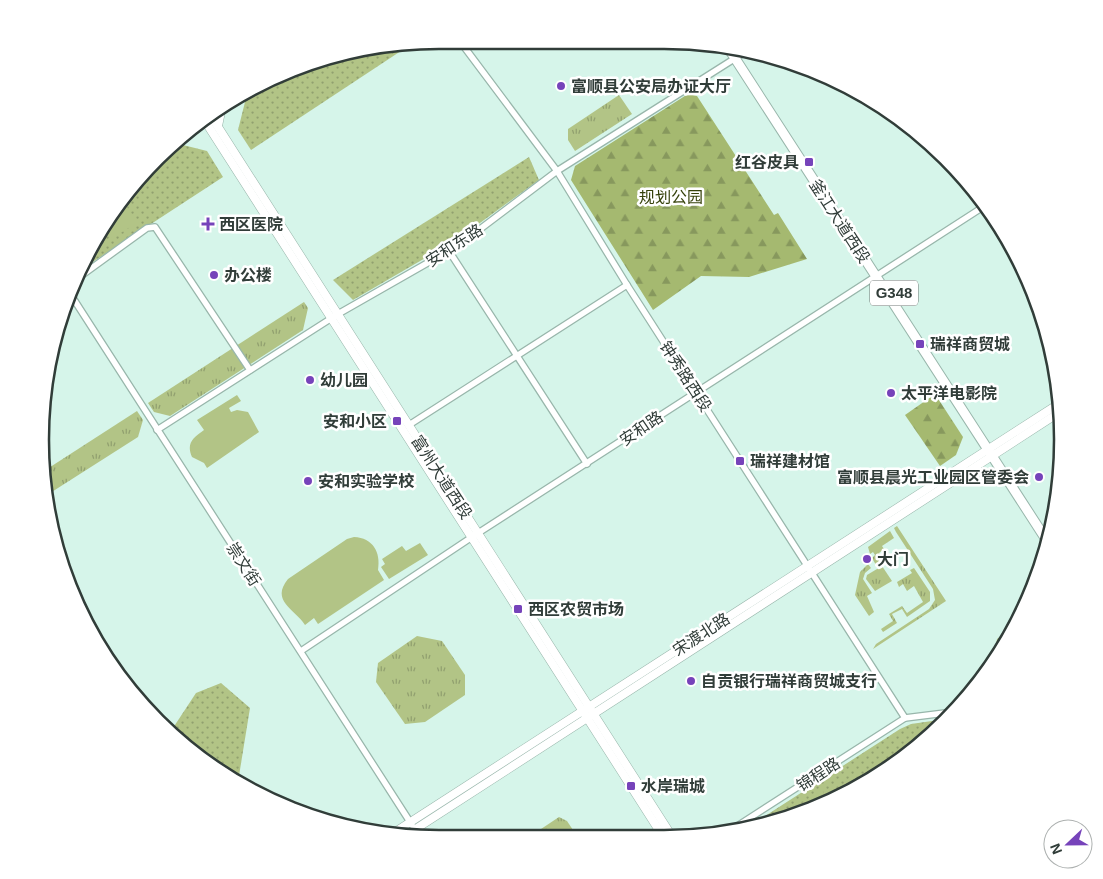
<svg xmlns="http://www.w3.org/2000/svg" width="1103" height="879" font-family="Helvetica,'Noto Sans SC',sans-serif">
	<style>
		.grass { fill: url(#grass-tufts) }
		.forest { fill: url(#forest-firs) }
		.park { fill: url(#park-dots) }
		.pitch { fill: #b2c486 }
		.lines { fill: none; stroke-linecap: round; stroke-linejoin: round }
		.minor-casing { stroke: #98b6ab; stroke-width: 8 }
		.major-casing { stroke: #98b6ab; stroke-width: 9 }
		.highway-casing { stroke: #98b6ab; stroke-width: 11 }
		.minor { stroke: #fff; stroke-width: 5.5 }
		.major { stroke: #fff; stroke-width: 8 }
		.highway { stroke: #fff; stroke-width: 9 }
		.poi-dot { fill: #7643ba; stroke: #fff; stroke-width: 2 }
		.labels { text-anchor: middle; stroke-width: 5; stroke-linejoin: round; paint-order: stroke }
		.shield { fill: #fff; stroke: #6f7774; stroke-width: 1 }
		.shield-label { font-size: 15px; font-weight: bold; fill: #313d39 }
		.poi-label { font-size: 16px; font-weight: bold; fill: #313d39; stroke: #fff; text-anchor: start }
		.park-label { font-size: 16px; fill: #36420b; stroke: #fff }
		.street-label { font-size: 16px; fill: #313d39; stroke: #fff }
		.rim { fill: none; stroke: #313d39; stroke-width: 2.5 }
	</style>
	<defs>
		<pattern id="grass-tufts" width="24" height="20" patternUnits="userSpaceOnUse" patternTransform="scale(1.25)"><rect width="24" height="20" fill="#b2c486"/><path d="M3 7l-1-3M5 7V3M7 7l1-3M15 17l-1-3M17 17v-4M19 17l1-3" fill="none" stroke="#91a06f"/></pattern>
		<pattern id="forest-firs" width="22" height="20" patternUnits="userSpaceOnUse" patternTransform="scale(1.25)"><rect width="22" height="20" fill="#a5b970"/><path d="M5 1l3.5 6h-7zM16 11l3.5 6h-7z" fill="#87985d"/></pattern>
		<pattern id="park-dots" width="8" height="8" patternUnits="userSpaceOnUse" patternTransform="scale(1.25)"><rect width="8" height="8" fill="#b2c486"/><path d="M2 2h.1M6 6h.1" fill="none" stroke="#91a06f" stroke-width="1.8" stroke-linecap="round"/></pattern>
	</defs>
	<rect width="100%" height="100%" fill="#d6f5ea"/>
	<g class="grass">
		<path d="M619,95L632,114L575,151L568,140V129Z"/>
		<path d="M304,302L308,308L303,330L170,416L154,412L148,403Z"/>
		<path d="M137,411L143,420L138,437L47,495L44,471Z"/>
		<path d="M897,526L946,601L873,649L876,644L929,609L935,600L933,589L896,532L894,528Z"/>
		<path d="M890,531L894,538L882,546L884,549L879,553L884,560L876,565L872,558L875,555L873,552L870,554L868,547Z"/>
		<path d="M868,564L871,568L865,573L863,579L872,593L867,596L874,612L869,616L855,595L860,572Z"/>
		<path d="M882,566L892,581L875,591L866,579L867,575Z"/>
		<path d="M914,568L930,592V601L907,617L902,609L892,614L897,623L883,632L881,629L893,621L889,614L902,606L907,613L923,602L914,586L907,591L903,584L899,587L897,582L912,573L910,570Z"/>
		<path d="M1029,597L1022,616L1000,651L996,645L997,639L1017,623L1018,605Z"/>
		<path d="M417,636L442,641L465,675V695L425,722L405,724L376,682L378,663Z"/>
		<path d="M559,817L567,821L577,836L532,835Z"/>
	</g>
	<g class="forest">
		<path d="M688,94L697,96L774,215L778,213L807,259L749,277L701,276L653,310L571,180L575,166Z"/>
		<path d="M935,394L963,437L956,455L940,466L905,415Z"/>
	</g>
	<g class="park">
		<path d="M413,43L251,150L238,130L246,98L274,79L336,54Z"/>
		<path d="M175,143L207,151L223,177L82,269L94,240L157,157Z"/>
		<path d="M529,157L539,180L458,239L353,300L333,280Z"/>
		<path d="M221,683L250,708L238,782L217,772L171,731L196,693Z"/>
		<path d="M946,719C905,764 850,796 793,817C779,822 763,824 748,827L900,729L911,724Z"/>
	</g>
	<g class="pitch">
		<path d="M126,205L137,223L112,238L104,226L116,211Z"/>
		<path d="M237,395L241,401L229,408L231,412L237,410L248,412L259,432L207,468L204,463L192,457C186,443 193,438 204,430L197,420Z"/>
		<path d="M354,537C373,538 381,552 378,570L384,580L318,624L314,618L305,625C295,609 270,601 288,579L347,539Z"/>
		<path d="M420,543L428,555L389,579L381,567L385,564L382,559L402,546L406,551Z"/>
		<path d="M822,790L829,801L794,817L790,811Z"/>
	</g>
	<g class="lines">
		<defs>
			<g id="minor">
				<path d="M459,40L557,171L627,285L905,718"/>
				<path d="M449,251L587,464"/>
				<path d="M78,278L147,228L155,227L250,370"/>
				<path d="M71,295L412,825"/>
				<path d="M409,425L627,285"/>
				<path d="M157,430L338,314L459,245L557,171L745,52"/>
				<path d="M301,651L472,537L983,207"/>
				<path d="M731,830L905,718L953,712"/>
			</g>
			<g id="major">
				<path d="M211,116L673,838"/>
				<path d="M205,121L664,838"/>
				<path d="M218,126L222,107"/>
				<path d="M395,832L1060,403"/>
				<path d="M411,832L1060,412"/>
			</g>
			<path id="highway" d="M729,49L1049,544"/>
		</defs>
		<use href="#minor" class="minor-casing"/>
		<use href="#major" class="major-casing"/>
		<use href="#highway" class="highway-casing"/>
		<use href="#minor" class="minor"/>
		<use href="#major" class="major"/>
		<use href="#highway" class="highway"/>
	</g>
	<g class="poi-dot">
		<circle cx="561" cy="86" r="5"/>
		<rect x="804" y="157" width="10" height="10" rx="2.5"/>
		<path d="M205.5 216.5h5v5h5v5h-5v5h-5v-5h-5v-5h5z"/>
		<circle cx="214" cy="275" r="5"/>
		<rect x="915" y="339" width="10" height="10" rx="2.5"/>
		<circle cx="310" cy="380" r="5"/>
		<circle cx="891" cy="393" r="5"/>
		<rect x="392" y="416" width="10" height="10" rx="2.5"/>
		<rect x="735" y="456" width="10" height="10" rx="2.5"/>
		<circle cx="1039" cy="477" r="5"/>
		<circle cx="308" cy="481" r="5"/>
		<circle cx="867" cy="559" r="5"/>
		<rect x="513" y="604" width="10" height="10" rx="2.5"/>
		<circle cx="691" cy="681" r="5"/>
		<rect x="626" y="781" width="10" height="10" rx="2.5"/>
	</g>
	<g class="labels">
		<rect class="shield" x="870" y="280.5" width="48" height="25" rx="4"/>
		<g class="shield-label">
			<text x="894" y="298">G348</text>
		</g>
		<g class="poi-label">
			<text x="571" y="92">富顺县公安局办证大厅</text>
			<text x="799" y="168" text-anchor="end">红谷皮具</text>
			<text x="219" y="230">西区医院</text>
			<text x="224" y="281">办公楼</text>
			<text x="930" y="350">瑞祥商贸城</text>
			<text x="320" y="386">幼儿园</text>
			<text x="901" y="399">太平洋电影院</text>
			<text x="387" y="427" text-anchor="end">安和小区</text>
			<text x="750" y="467">瑞祥建材馆</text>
			<text x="1029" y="483" text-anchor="end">富顺县晨光工业园区管委会</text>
			<text x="318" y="487">安和实验学校</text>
			<text x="877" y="565">大门</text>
			<text x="528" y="615">西区农贸市场</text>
			<text x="701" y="687">自贡银行瑞祥商贸城支行</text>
			<text x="641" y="792">水岸瑞城</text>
		</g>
		<g class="park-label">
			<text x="671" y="203">规划公园</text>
		</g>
		<g class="street-label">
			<text transform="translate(840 221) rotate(57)" y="6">釜江大道西段</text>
			<text transform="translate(454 245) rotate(-33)" y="6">安和东路</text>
			<text transform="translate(686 376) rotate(57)" y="6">钟秀路西段</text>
			<text transform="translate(641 428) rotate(-34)" y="6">安和路</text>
			<text transform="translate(442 477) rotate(57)" y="6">富州大道西段</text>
			<text transform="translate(244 564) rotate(57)" y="6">崇文街</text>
			<text transform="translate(701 634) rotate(-33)" y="6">宋渡北路</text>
			<text transform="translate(818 774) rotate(-33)" y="6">锦程路</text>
		</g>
	</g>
	<path d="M0 0H1103V879H0ZM439 49H664A390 390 0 0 1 1054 439V440A390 390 0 0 1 664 830H439A390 390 0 0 1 49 440V439A390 390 0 0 1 439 49Z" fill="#fff" fill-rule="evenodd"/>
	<path class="rim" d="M439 49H664A390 390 0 0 1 1054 439V440A390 390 0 0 1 664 830H439A390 390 0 0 1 49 440V439A390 390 0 0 1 439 49Z"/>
	<g transform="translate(1068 844) rotate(248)"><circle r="24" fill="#ffffff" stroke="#adb1b0"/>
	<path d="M0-4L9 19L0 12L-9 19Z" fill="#7643ba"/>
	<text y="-8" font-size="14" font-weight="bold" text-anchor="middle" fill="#313d39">N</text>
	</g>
</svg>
